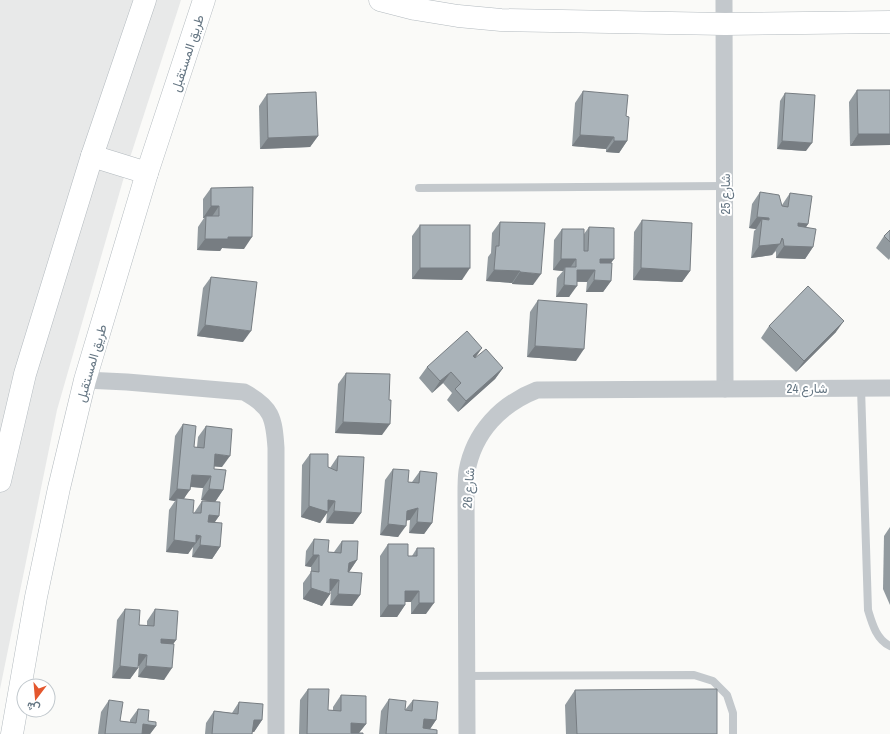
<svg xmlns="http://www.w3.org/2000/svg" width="890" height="734" font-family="'Archivo Narrow',Vazirmatn,sans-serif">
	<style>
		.built { fill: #e8e9e9 }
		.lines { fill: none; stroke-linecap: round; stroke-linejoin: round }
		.secondary-casing { stroke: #b3babf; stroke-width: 23 }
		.lane { stroke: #c3c8cc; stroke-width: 8 }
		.street { stroke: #c3c8cc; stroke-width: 17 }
		.secondary { stroke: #fff; stroke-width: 22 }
		.wall { fill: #929a9f }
		.shaded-wall { fill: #777d82 }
		.building { fill: #aab3b9; stroke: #777d82 }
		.labels { text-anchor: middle; stroke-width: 4; stroke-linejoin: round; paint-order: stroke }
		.street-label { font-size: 13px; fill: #657683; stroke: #fff }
	</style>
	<rect width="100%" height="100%" fill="#fafaf8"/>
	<path class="built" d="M0,0H181L126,170L57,410L0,689Z"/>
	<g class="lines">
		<defs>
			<g id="secondary">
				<path d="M380,0L415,9L458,16L501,20L725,24L890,22"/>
				<path d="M92,156L147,173"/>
				<path d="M0,481L25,374L92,156L145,0"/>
				<path d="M12,734L36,597L59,488L85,380L147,173L204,0"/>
			</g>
		</defs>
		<use href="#secondary" class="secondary-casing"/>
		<g class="lane">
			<path d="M419,188L725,186"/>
			<path d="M861,388L868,610C872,623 876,639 890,646"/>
			<path d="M467,676L694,675L713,681L727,695L733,713V734"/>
		</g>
		<g class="street">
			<path d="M724,0L725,389"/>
			<path d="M85,380L127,382L244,392C272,407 274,418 276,448V734"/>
			<path d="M467,734L466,493C466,486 466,478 467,471C474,432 501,404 537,390L890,388"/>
		</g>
		<use href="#secondary" class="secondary"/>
	</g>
	<g class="wall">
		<path d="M857,90H890L850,146L849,102Z"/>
		<path d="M583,91L626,116L627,141L619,153L606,152V149L572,146L575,103Z"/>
		<path d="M785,93L806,151L777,149L780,101Z"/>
		<path d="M267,94L318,136L310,147L260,149L259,106Z"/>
		<path d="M211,188L244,249L222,248L220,251L197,250L198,227L204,218H203V199Z"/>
		<path d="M760,192L782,206V205L790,193L808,224L806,227L813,247L805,259L776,258V251L772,255L751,258L754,231L756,229L749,228L752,204Z"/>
		<path d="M642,220L690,271L682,282L633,280L634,232Z"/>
		<path d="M500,222L533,285L512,284V283L486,281L488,257L491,253L492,233Z"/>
		<path d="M420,225L462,280L412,279V236Z"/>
		<path d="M589,227L611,263V281L603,292H586L587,282H577L569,297H556L557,278L563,271L553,270L554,240L562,229L584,234Z"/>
		<path d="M890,230V258L889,260L876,248L884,236Z"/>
		<path d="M211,277L243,342L197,336L203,288Z"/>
		<path d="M538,300L576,361L527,357L530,312Z"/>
		<path d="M769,326L836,332L796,372L761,338Z"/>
		<path d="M482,348L475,358L503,368L495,379L458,412L447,400L452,393L443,383L432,393L419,378L427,367Z"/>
		<path d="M346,373L382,435L335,433L338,384Z"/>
		<path d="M183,424L194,447H197L198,437L206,426L222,467L214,466V469L223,490L215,502L201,500L203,488L190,487L184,499L193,513H194L202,501L219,516L215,522L220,547L212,559L192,557L193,547H192L188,554L166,552L169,510L175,501L169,500L175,436Z"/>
		<path d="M310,454L328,467L330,468L338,456L361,513L353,524L326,523L327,513L320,523L301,517L302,465Z"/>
		<path d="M393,469L408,482H412L420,471L432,523L424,534L409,533L410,520H406L398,537L380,535L385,480Z"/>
		<path d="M890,527V605L883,589L884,536Z"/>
		<path d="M314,539L328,552H334L342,541L357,560L349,572H348L360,595L352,606L330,605L331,591H330V594L322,606L303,599V583L311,572V567L305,566L306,551Z"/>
		<path d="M388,544L408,556H412L417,548L426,614H411V602H405V605L397,617H380V556Z"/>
		<path d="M125,609L139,625L147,626V621L155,609L176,640L173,644L164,680L138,677L139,666H138V668L130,679L112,678L117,620Z"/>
		<path d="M308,689L328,710H333V707L341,695L366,724L359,733L363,734H299L300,700Z"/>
		<path d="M575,690L717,734H566L565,705Z"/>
		<path d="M389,699L405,710L413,700L436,720L430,729L437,734H379L381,711Z"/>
		<path d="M109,700L120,721L130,722V720L138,709L148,721L156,726L150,734H98L101,712Z"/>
		<path d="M239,702L262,720L254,732H252V734H205L206,723L214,711L232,713Z"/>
	</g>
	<g class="shaded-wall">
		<path d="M858,134H890V145L850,146Z"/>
		<path d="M580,135L614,137L606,149L572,146Z"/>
		<path d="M318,136L310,147L260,149L268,138Z"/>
		<path d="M614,141H627L619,153L606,152Z"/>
		<path d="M782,141L812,143L806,151L777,149Z"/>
		<path d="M211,206H219L211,218L206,216L204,218H203Z"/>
		<path d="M757,217L769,218L761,229L762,219L756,229L749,228Z"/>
		<path d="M798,223L808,224L800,236L790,235Z"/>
		<path d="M228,237H252L244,249L222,248L220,251L197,250L205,239Z"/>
		<path d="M782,238L783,239L772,255L751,258L759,246Z"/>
		<path d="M784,246L813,247L805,259L776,258Z"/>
		<path d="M561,259H576L568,271L565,267L563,271L553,270Z"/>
		<path d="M600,259H614L606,270H595L587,282L569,281L577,270Z"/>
		<path d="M420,268H470L462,280L412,279Z"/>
		<path d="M641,268L690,271L682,282L633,280Z"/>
		<path d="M494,270L520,271L512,283L486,281Z"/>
		<path d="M520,272L541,274L533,285L512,284Z"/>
		<path d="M594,280L611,281L603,292H586Z"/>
		<path d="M564,285L577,286L569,297H556Z"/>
		<path d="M844,321L836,332L796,372L804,361Z"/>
		<path d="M205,325L251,331L243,342L197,336Z"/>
		<path d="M535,346L584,349L576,361L527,357Z"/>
		<path d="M482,348L474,359L473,356Z"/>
		<path d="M503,368L495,379L458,412L466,401Z"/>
		<path d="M451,372L443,383L432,393L440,381Z"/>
		<path d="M343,422L390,424L382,435L335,433Z"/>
		<path d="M215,454L230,456L222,467L207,466Z"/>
		<path d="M192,475L211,476L203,488L184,486Z"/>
		<path d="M177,489L190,490L182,501L177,498L175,501L169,500Z"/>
		<path d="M209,489L223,490L215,502L201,500Z"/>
		<path d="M328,500L335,501L320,523L301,517L309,506Z"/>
		<path d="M418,508L410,520L399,522L407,511Z"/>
		<path d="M334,511L361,513L353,524L326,523Z"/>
		<path d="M209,515L219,516L211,527H201Z"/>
		<path d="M417,522L432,523L424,534L409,533Z"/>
		<path d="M388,524L406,526L398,537L380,535Z"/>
		<path d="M196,535L201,536L188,554L166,552L174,540Z"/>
		<path d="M200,545L220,547L212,559L192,557Z"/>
		<path d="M313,555H319L311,567L305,566Z"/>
		<path d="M357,560L349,572L341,575L349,563Z"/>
		<path d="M330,579L339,580L331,591H322Z"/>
		<path d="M311,588L330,594L322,606L303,599Z"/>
		<path d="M405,591H419L411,602H397Z"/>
		<path d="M338,594L360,595L352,606L330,605Z"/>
		<path d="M419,603H434L426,614H411Z"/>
		<path d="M388,605H405L397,617H380Z"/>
		<path d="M161,639L176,640L168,651L153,650Z"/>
		<path d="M139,654L147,655L139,666H131Z"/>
		<path d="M120,666L138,668L130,679L112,678Z"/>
		<path d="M146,666L172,668L164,680L138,677Z"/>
		<path d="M424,719L436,720L428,732L416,731Z"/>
		<path d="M254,720H262L254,732L246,731Z"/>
		<path d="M351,723L366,724L358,734H344Z"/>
		<path d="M143,724L156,726L150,734H136Z"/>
	</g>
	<g class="building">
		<path d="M857,90H890V134H858Z"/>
		<path d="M583,91L628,95L626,116L629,117L627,141H614V137L580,135Z"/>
		<path d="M316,92L318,136L268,138L267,94Z"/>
		<path d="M785,93L815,95L812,143L782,141Z"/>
		<path d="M253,187L252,237H228V239H205L206,216H219V206H211V188Z"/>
		<path d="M760,192L779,195L782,206L788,207L790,193L812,196L808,224L798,223V226L816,229L813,247L784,246L783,239L782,238L780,244L759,246L762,219L769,220V218L757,217Z"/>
		<path d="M642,220L692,223L690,271L641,268Z"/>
		<path d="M500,222L545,223L541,274L520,272V271L494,270L496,246H499Z"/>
		<rect x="420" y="225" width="50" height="43"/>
		<path d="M589,227L614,228V259H600V263H612L611,281L594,280L595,270H577V286L564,285L565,267H576V259H561L562,229H584V251H588Z"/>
		<path d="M890,230V242L884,236Z"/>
		<path d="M211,277L257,282L251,331L205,325Z"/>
		<path d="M808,286L844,321L804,361L769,326Z"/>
		<path d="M538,300L587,304L584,349L535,346Z"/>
		<path d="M467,331L482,348L473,356L475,358L486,349L503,368L466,401L455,389L461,383L451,372L440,381L427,367Z"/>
		<path d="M346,373L390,374L389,400H391L390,424L343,422Z"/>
		<path d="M183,424L196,426L194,447L204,448L206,426L232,429L230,456L215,454L214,469L226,470L223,490L209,489L211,476L192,475L190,490L177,489Z"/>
		<path d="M310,454H328V467L337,471L338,456L364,457L361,513L334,511L335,501L328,500V512L309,506Z"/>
		<path d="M393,469L409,470L408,482L419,483L420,471L437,473L432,523L417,522L418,508L407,511L406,526L388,524Z"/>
		<path d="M177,498L194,500L193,513H201L202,501L220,502L219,516L209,515L208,522L222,523L220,547L200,545L201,536L196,535V543L174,540Z"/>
		<path d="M314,539L329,540L328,552L341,553L342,541H358L357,560L349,563L348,572L362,573L360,595L338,594L339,580L330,579V594L311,588V571L319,572V555H313Z"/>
		<path d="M388,544H408V556H417V548H434V603H419V591H405V605H388Z"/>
		<path d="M125,609L140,610L139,625L154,626L155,609L178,611L176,640L161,639V643L174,644L172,668L146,666L147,655L139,654L138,668L120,666Z"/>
		<path d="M308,689H329L328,710L341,711V695L366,696V724L351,723V733H363V734H307Z"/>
		<path d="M717,689V734H577L575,690Z"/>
		<path d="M389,699L406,701L405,710L412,711L413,700L438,702L436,720L424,719L423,728L437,730V734H386Z"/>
		<path d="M109,700L123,702L120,721L136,723L138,709L149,710L148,721L156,722V726L143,724L142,734H105Z"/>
		<path d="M239,702L263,704L262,720H254L252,734H212L214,711L238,714Z"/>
	</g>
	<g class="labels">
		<g class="street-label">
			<text transform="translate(187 53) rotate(-72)" y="5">طريق المستقبل</text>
			<text transform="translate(725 194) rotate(-90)" y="5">شارع 25</text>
			<text transform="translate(91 363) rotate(-74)" y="5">طريق المستقبل</text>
			<text x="807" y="393">شارع 24</text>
			<text transform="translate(468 488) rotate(-86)" y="5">شارع 26</text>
		</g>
	</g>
	<g transform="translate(36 698) rotate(196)"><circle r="19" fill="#ffffff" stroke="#c1c8cd"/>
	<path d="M0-3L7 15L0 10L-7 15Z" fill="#e4572e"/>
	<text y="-6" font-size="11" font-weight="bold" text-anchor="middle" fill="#657683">ش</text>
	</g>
</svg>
